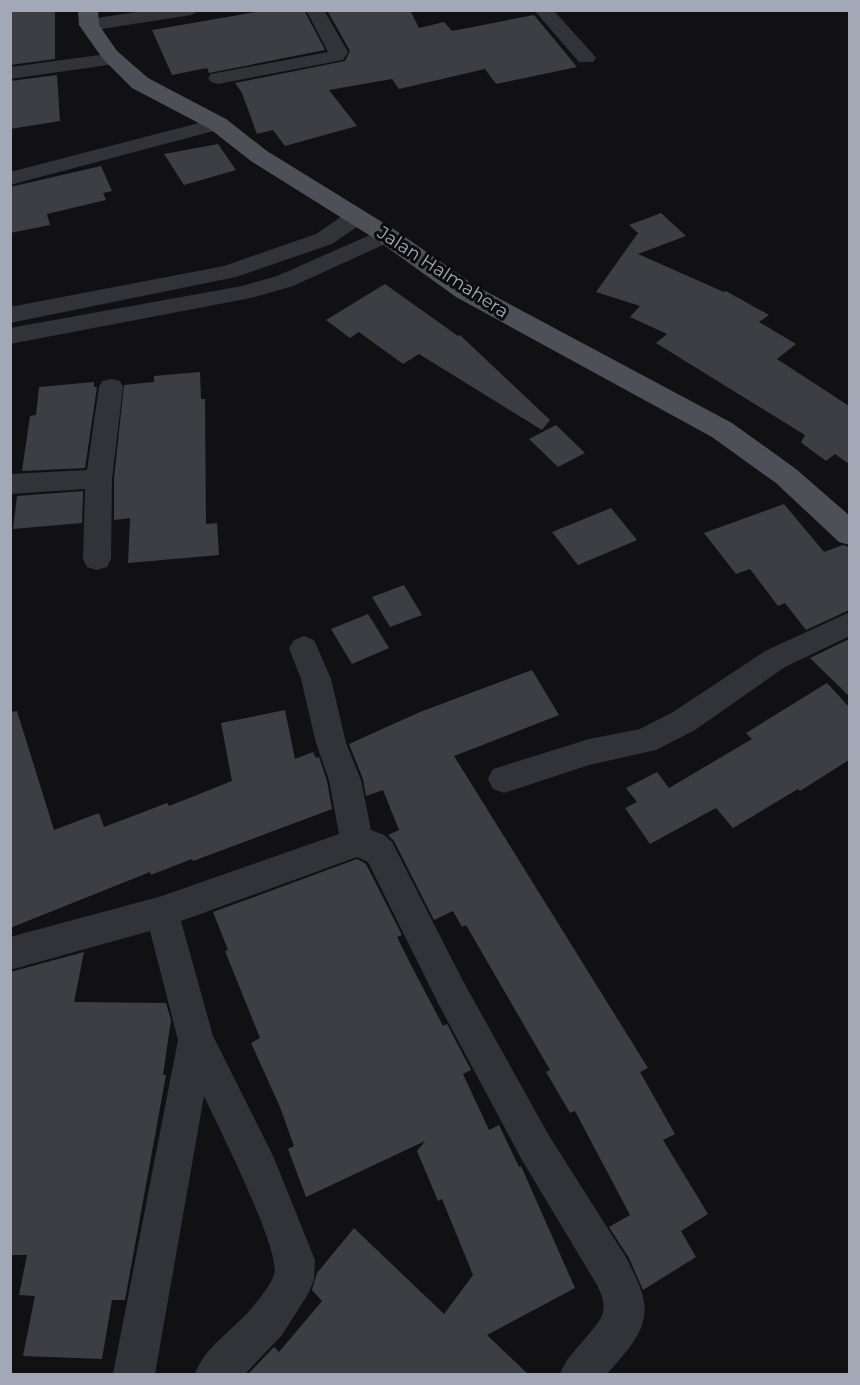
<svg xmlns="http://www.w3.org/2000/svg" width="860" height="1385" font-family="Montserrat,sans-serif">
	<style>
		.building { fill: #3d3e43 }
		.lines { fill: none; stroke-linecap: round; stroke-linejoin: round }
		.street { fill: #323338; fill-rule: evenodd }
		.primary { fill: #4e5057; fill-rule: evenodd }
		.labels { text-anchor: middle; stroke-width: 6; stroke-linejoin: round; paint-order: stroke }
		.far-street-label { font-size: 18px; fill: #a2a8b5; stroke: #0c0c0e }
	</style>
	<rect width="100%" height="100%" fill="#111113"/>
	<g class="building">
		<path d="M10,10H55V59L10,65Z"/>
		<path d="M268,10H304L325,50L209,73L207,68L172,75L152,30Z"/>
		<path d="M327,10H410L419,28L444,22L452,31L534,15L577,67L496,84L485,69L399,89L392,79L329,90L357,126L285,146L273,130L257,134L242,93L235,83L345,61L350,51Z"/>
		<path d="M57,75L60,121L10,129V81Z"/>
		<path d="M218,144L236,170L184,185L164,154Z"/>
		<path d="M101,166L112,191L103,193L106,200L47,214L50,225L10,233V187Z"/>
		<path d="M661,213L686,236L638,254L724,292L726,291L769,315L759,322L796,344L777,359L849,406V464L835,454L826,461L803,444L801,442L805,435L656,343L667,334L630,317L640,306L596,292L638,233L629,225Z"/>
		<path d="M385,284L458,336L460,335L550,420L542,430L419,354L403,364L359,332L350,338L326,320Z"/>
		<path d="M200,372L201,399H205L206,524L217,523L219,555L128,563L130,518L114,520V479L124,385L154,382V376Z"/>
		<path d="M94,382V387H97L85,468L22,471L30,416L36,415L39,387Z"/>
		<path d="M556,425L585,453L558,467L529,439Z"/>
		<path d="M83,491L82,523L13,529L17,496Z"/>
		<path d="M784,504L824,552L843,545L849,547V610L806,630L785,603L778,606L750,569L736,574L704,533Z"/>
		<path d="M611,508L637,540L578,565L552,532Z"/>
		<path d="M404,585L422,615L390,627L372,597Z"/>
		<path d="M368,614L389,648L352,664L331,629Z"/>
		<path d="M849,639V696L810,658Z"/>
		<path d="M532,670L559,715L454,756L648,1068L640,1072L675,1134L663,1140L708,1214L681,1231L696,1257L643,1290L629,1258L609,1227L630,1215L575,1111L570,1113L546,1072L550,1070L466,925L462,927L453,911L434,920L394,841L388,835L399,830L383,790L366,796L363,779L349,744L420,712Z"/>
		<path d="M827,683L849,707V760L800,791L798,789L733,828L716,808L650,844L625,808L637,802L626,788L657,772L669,788L752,739L746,733Z"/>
		<path d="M285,710L295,759L313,752L316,758L319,757L327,781L332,809L193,861L192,859L151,875L150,872L10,928V712L17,711L54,830L99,813L104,827L167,803L169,806L232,781L221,723Z"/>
		<path d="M357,859L366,864L402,935L397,937L411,965L443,1026L447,1024L471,1070L463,1074L489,1130L499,1125L519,1167L521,1166L575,1288L487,1335L528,1374H248L274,1347L279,1352L322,1301L312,1290L317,1273L354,1228L444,1314L473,1275L442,1199L438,1201L417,1151L425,1141L306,1197L288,1149L294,1146L280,1107L251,1043L260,1038L225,951L228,950L213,912Z"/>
		<path d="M84,952L74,1002L166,1003L171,1020L163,1075H166L125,1300H112L102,1359L23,1356L35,1296L19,1295L27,1255H10V972Z"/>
	</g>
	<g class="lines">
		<g class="street">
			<path d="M150,10H200L191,15L89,31L82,29L80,25L82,21L89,19Z"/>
			<path d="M306,10H324L348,52L343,60L218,84L211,82L208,78L211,74L328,52Z"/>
			<path d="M534,10H553L593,54L596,58L593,62H579Z"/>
			<path d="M115,53L122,55L125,59L122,63L10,79V67Z"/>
			<path d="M218,118L225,120L228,124L225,128L10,185V172Z"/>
			<path d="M356,210L364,212L367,217L364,222L332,244L236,277L10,323V307L224,266L316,234L348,212Z"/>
			<path d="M386,228L394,230L397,235L394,240L293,286L251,298L10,344V328L242,286L277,276Z"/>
			<path d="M111,379L120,381L123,387L112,479L111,559L107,567L97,570L87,567L83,559L85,489L10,494V474L87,470L99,387L102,381Z"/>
			<path d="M850,612V636L785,667L695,730L656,750L589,765L504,793L493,789L488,779L493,769L589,739L640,729L673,712L765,651Z"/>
			<path d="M304,636L314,640L331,679L346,743L361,780L371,830L384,835L392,842L463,981L548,1134L627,1259C633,1272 642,1288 644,1302C649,1331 624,1354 607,1374H560C568,1351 600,1328 603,1312C605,1302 601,1293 597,1285L522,1160L439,1005L368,862L357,857L181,921L213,1036L274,1158L315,1260L314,1280L308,1294L282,1335L245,1374H195C205,1345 236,1329 254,1305C261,1297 271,1284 274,1275C282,1252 217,1124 204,1096L155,1374H113L178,1040L150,931L10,970V937L162,896L339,834L329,780L316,743L301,679L289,648L294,640Z"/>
		</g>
		<path class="primary" d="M78,10H98L99,25L117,51L148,78L226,119L267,151L395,230L474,285L732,423L796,469L850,516V545L839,542L776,483L712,437L456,297L377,240L251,161L210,129L132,88L103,59L79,25Z"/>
	</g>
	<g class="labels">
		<g class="far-street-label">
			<text transform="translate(443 272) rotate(33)" y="6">Jalan Halmahera</text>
		</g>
	</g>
	<rect width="860" height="1385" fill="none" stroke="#a2a8b5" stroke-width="24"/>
</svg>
